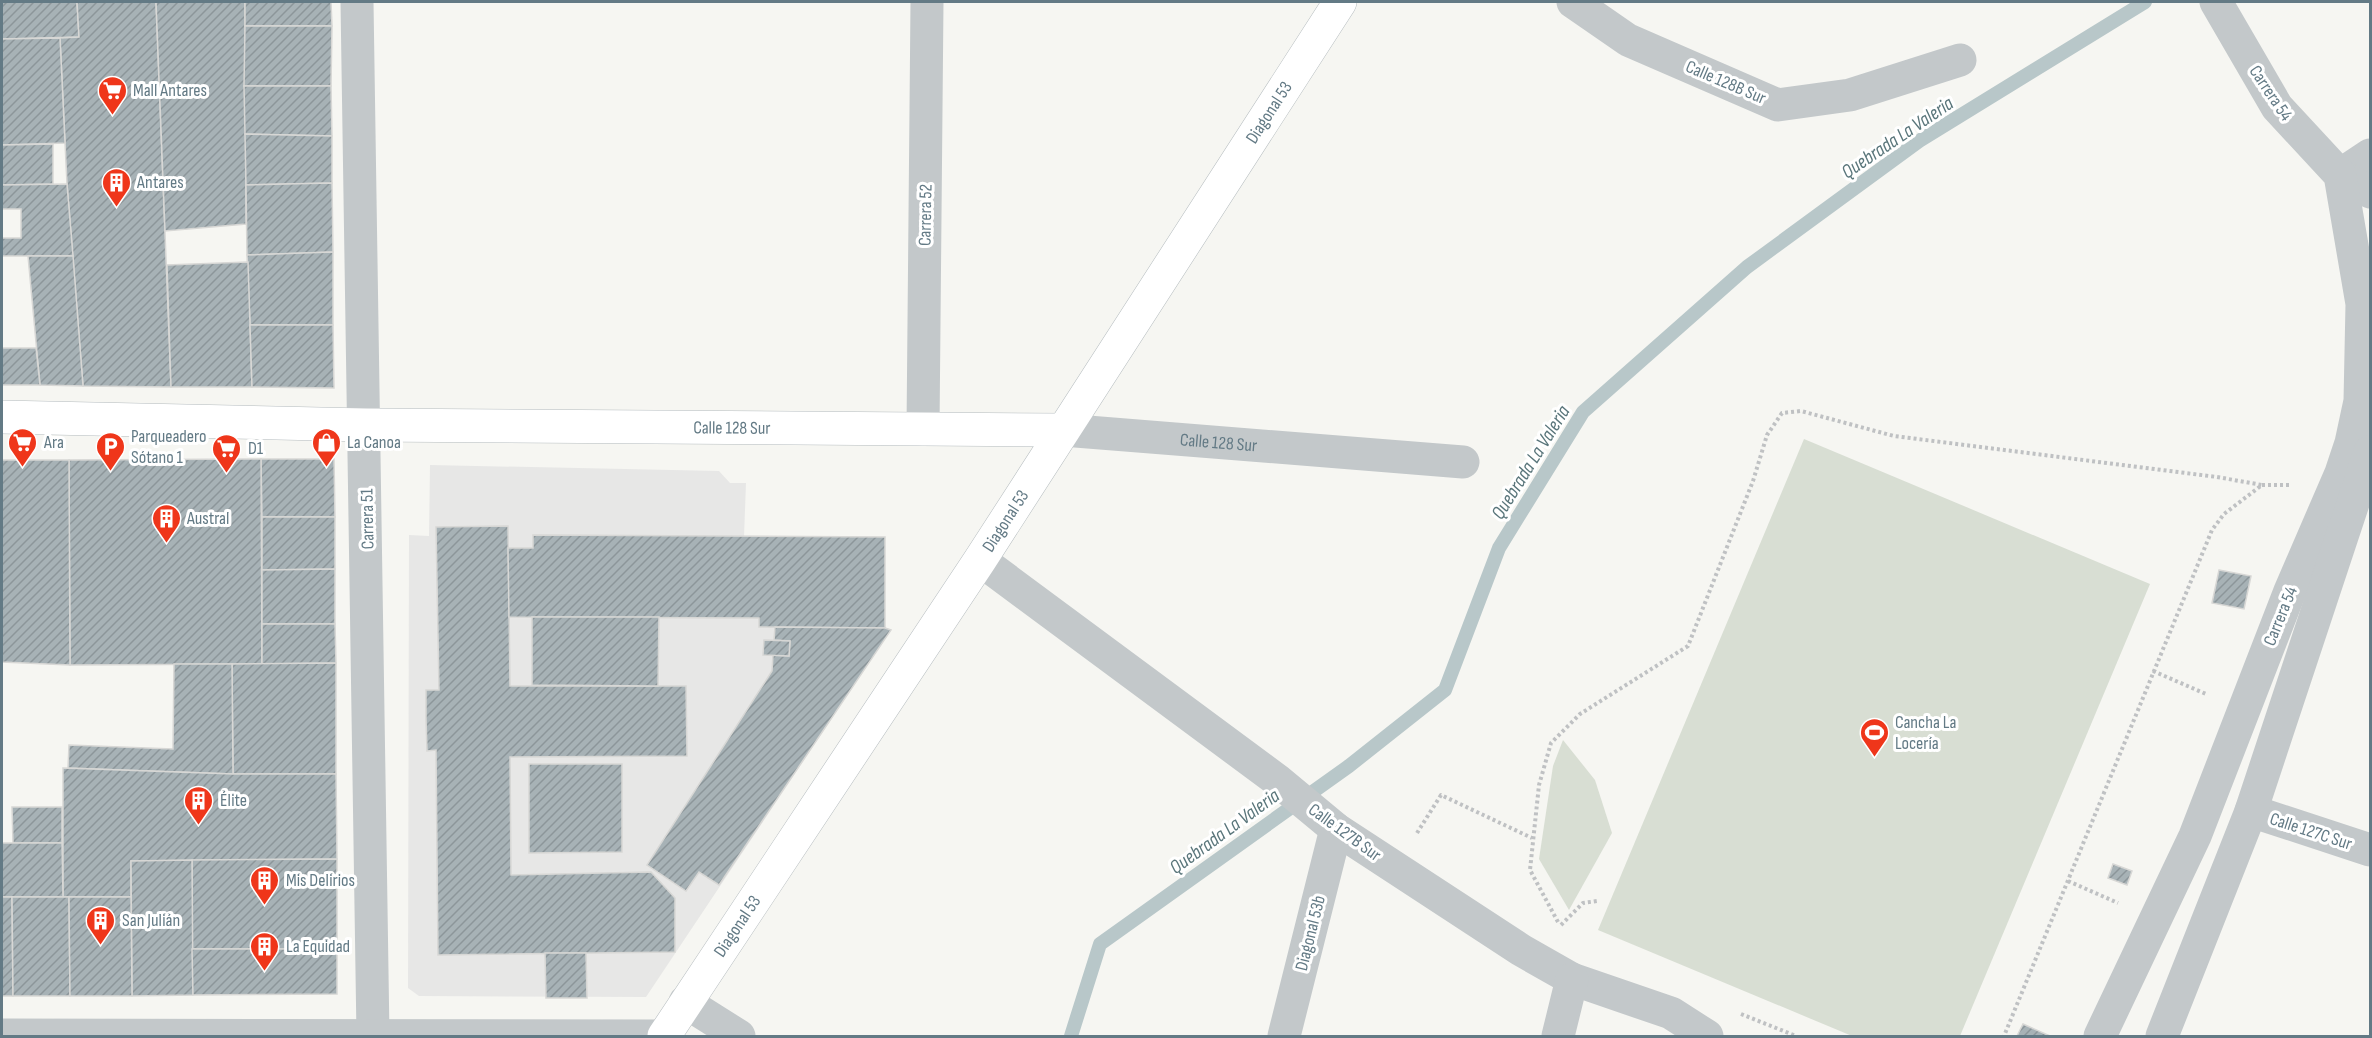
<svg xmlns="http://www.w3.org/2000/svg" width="2372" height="1038" font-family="'Sofia Sans Condensed',sans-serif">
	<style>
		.built { fill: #e7e7e6 }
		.park { fill: #d8ded3 }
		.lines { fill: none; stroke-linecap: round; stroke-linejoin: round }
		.stream { stroke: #b8c7c9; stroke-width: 14 }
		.building { fill: url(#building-hatch); stroke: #d7d7d5; stroke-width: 1.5 }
		.secondary-casing { stroke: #b5bcbf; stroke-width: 34 }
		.path { stroke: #bfc1c3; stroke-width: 4; stroke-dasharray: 3 3; stroke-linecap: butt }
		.street { stroke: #c3c8ca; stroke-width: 33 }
		.secondary { stroke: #fff; stroke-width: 33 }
		.labels { text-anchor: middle; stroke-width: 6; stroke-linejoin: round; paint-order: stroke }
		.street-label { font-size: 18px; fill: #637a85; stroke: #fff }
		.poi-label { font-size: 18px; fill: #637a85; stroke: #fff; text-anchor: start }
		.water-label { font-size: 20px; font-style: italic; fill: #5a767b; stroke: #fff }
	</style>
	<defs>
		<pattern id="building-hatch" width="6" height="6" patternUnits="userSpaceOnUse" patternTransform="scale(1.5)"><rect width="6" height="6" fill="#a7b2b6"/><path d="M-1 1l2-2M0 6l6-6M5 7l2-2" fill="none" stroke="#8c969a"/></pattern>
	</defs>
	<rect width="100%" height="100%" fill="#f6f6f2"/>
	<path class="built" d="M430,465L719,471L730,483H746L744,537H885V627L891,630L646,997L419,996L408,988L409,535L429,536Z"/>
	<g class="park">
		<path d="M1804,439L2150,584L1960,1036H1852L1598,930Z"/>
		<path d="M1563,740L1595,780L1612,833L1569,910L1539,859L1553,766Z"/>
	</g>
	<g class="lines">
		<path class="stream" d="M1071,1036L1100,944L1349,766L1445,690L1499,548L1583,412L1747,267L1919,141L2145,2"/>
	</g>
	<g class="building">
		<path d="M2,2H77L79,37L2,39Z"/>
		<path d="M77,2H156L171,387L83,386L67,184L60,38L79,37Z"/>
		<path d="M156,2H245L246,224L165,231Z"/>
		<path d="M245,2H331L332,26H245Z"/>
		<path d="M245,26H332L331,86H244Z"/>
		<path d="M60,38L65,143L2,145V39Z"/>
		<path d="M244,86H331L332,136L245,134Z"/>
		<path d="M245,134L332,136V183L246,185Z"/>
		<path d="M53,144V184L2,185V145Z"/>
		<path d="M332,183L333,252L247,255L246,185Z"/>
		<path d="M67,184L73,256H2V238H21V209H2V185Z"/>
		<path d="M333,252V325H250L247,255Z"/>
		<path d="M28,256H73L83,386L40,385Z"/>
		<path d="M248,262L252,387H171L167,265Z"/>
		<path d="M250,325H333L334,388L252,387Z"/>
		<path d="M2,348H36L40,385H2Z"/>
		<path d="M261,459H334L335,517H262Z"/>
		<path d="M261,459L262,664L70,665L69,460Z"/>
		<path d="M2,460H69L70,665L2,662Z"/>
		<path d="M262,517H335V569L262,570Z"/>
		<path d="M508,526L510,686H686L687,756L510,757L511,875L651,872L675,898V952L438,955L436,750L427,751L426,719V690H439L436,527Z"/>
		<path d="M533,535L885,537V628L759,627V618L509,617L508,548H533Z"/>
		<path d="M335,569V624H262V570Z"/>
		<path d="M2219,570L2251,576L2244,609L2212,603Z"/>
		<path d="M532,617H659L658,686L532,685Z"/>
		<path d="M262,624H335L336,663L262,664Z"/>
		<path d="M775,627L885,628L891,630L719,885L699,872L686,891L647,865L772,671L773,655L789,656L790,641L774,640Z"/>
		<path d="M764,640L790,641L789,656L763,655Z"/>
		<path d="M336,663V774H233L232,664Z"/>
		<path d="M174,664H232L233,774L68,768L69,745L173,749Z"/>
		<path d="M529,764H622V852L529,853Z"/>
		<path d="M63,768L233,774H336L337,859L131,861V897H63Z"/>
		<path d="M12,807H62V843H13Z"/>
		<path d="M2,843H62L63,897H2Z"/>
		<path d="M337,859V949H192V860Z"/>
		<path d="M192,860L193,995L132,996L131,861Z"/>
		<path d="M2113,864L2132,871L2127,885L2108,878Z"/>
		<path d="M2,897H12L13,996H2Z"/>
		<path d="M12,897H69L70,996H13Z"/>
		<path d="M69,897H131L132,996H70Z"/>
		<path d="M192,949H337V994L193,995Z"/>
		<path d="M545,953H586L587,998H546Z"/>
		<path d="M2023,1024L2050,1036H2017Z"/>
	</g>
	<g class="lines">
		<defs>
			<g id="secondary">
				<path id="s2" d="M2,417L366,425L1063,430"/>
				<path id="s3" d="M664,1036L980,560L1340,2"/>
			</g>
		</defs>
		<use href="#secondary" class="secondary-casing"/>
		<g class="path">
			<path d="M2262,485H2292"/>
			<path d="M2153,671L2206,694"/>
			<path d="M1417,833L1441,795L1532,838"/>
			<path d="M2068,881L2118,903"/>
			<path d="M1558,922L1530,870L1539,785L1551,743L1580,714L1688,646L1753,481L1767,435L1782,413L1801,411L1894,436L2217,477L2262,485L2224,514L2212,530L2004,1036"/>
			<path d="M1561,925L1583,903L1597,901"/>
			<path d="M1741,1014L1796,1036"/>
		</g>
		<g class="street">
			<path d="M357,2L373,1036"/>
			<path d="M1573,2L1628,40L1778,105L1850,95L1960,60"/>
			<path d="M2340,175L2370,155"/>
			<path d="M2340,175L2370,192"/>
			<path d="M923,429L927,2"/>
			<path id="s1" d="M1063,430L1463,462"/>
			<path d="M980,560L1277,780L1336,829L1521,950L1572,979L1671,1013L1707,1036"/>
			<path d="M2251,811L2370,850"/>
			<path d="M685,1002L739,1036"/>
			<path d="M2,1035L664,1036"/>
			<path d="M1284,1036L1336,829"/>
			<path d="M1558,1036L1572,979"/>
			<path d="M2100,1036L2195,836L2290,591L2341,473L2351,443L2360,401L2362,304L2340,175L2277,107L2216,2"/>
			<path d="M2162,1036L2251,811L2370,452"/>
		</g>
		<use href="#secondary" class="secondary"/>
	</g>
	<defs>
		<symbol id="supermarket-pin" viewBox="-11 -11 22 30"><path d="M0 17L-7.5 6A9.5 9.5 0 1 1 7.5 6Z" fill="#ef361a" stroke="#fff"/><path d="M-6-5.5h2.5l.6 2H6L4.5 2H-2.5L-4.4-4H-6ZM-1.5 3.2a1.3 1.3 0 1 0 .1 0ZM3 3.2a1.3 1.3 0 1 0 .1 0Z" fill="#fff"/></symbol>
		<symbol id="building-pin" viewBox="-11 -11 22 30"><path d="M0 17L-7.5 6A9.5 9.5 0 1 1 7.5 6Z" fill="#ef361a" stroke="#fff"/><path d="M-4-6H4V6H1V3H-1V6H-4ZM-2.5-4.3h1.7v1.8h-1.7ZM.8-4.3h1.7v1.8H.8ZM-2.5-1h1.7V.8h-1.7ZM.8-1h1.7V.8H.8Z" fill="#fff"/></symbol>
		<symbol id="shop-pin" viewBox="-11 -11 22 30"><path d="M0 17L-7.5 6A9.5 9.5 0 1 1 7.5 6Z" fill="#ef361a" stroke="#fff"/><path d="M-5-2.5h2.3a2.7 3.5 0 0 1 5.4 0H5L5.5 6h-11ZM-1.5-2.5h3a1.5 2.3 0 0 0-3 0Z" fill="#fff"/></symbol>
		<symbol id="parking-pin" viewBox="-11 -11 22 30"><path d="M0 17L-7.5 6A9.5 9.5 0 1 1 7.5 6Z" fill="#ef361a" stroke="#fff"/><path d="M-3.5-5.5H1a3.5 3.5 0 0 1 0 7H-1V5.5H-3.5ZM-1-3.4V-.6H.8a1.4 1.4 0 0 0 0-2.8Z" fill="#fff"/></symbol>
		<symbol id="stadium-pin" viewBox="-11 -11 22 30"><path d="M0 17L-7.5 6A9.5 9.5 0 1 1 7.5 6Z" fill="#ef361a" stroke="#fff"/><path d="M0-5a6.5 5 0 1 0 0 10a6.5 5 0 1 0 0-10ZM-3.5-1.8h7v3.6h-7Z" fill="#fff"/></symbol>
	</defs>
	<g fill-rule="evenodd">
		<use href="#supermarket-pin" x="96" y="74" width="33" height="45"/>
		<use href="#building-pin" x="100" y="166" width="33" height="45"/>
		<use href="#supermarket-pin" x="6" y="426" width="33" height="45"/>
		<use href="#shop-pin" x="310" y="426" width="33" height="45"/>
		<use href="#parking-pin" x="94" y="430" width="33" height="45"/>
		<use href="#supermarket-pin" x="210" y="432" width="33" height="45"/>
		<use href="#building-pin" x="150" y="502" width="33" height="45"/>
		<use href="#stadium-pin" x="1858" y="716" width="33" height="45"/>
		<use href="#building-pin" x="182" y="784" width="33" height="45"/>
		<use href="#building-pin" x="248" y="864" width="33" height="45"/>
		<use href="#building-pin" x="84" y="904" width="33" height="45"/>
		<use href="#building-pin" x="248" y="930" width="33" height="45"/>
	</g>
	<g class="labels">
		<g class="street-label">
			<text transform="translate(1726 82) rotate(23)" y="6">Calle 128B Sur</text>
			<text transform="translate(2271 93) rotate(56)" y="6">Carrera 54</text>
			<text dy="6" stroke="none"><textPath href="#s3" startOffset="1104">Diagonal 53</textPath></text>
			<text transform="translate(925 215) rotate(-89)" y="6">Carrera 52</text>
			<text dy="6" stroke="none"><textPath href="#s2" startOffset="730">Calle 128 Sur</textPath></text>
			<text dy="6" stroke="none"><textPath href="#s1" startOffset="156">Calle 128 Sur</textPath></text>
			<text transform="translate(367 519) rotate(-91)" y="6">Carrera 51</text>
			<text dy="6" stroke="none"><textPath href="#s3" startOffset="618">Diagonal 53</textPath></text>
			<text transform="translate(2280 616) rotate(-68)" y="6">Carrera 54</text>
			<text transform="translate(2311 831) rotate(18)" y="6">Calle 127C Sur</text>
			<text transform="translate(1345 832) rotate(36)" y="6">Calle 127B Sur</text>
			<text dy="6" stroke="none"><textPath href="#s3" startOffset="132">Diagonal 53</textPath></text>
			<text transform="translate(1310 933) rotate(-76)" y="6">Diagonal 53b</text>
		</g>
		<g class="poi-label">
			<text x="133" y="96">Mall Antares</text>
			<text x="137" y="188">Antares</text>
			<text x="131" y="442">Parqueadero<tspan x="131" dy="21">Sótano 1</tspan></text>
			<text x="44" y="448">Ara</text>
			<text x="347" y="448">La Canoa</text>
			<text x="248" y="454">D1</text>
			<text x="187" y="524">Austral</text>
			<text x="1895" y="728">Cancha La<tspan x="1895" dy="21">Locería</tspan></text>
			<text x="220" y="806">Élite</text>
			<text x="286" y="886">Mis Delirios</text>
			<text x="122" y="926">San Julián</text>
			<text x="286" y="952">La Equidad</text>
		</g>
		<g class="water-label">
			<text transform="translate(1897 137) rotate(-34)" y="7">Quebrada La Valeria</text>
			<text transform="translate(1530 462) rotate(-58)" y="7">Quebrada La Valeria</text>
			<text transform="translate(1224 831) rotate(-36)" y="7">Quebrada La Valeria</text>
		</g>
	</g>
	<rect width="2372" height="1038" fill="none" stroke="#637a85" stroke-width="6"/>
</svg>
